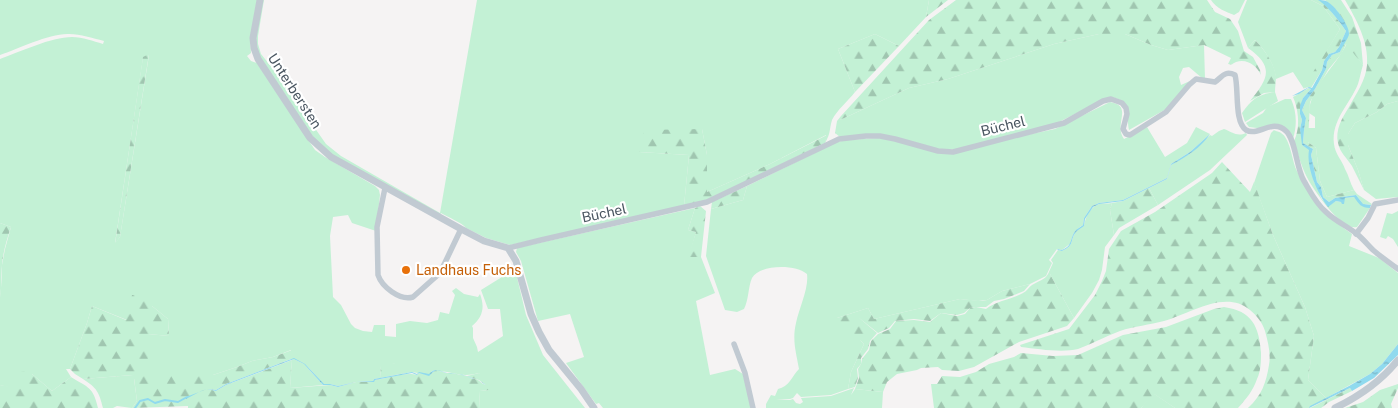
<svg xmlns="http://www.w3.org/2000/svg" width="1398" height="408" font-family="'Public Sans',sans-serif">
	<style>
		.green { fill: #c3f1d5; fill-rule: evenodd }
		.forest { fill: url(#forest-firs) }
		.water { fill: url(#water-ripples) }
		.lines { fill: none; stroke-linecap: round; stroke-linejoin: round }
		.stream { stroke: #90daee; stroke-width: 2 }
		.minor { stroke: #c1cad2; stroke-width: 5.5 }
		.tertiary { stroke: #c1cad2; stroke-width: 7 }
		.food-dot { fill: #e8710a; stroke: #fff; stroke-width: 2 }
		.labels { text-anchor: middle; stroke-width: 4.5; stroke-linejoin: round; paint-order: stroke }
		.street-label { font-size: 14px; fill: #4a5661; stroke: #fff }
		.food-label { font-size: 14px; fill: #c56008; stroke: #fff; text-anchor: start }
	</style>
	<defs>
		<pattern id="forest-firs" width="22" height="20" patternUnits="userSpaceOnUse" patternTransform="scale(1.25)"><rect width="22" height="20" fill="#c3f1d5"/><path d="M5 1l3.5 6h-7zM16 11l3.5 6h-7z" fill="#a0c6b0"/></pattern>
		<pattern id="water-ripples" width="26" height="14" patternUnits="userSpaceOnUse" patternTransform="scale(1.25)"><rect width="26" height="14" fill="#90daee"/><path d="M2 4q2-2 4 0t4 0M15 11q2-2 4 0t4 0" fill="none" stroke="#78b4c4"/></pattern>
	</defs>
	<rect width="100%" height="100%" fill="#f5f3f3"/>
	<g class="green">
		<path d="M0,0H257L250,39L251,53L247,56L251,61L257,63L315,150L325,157L375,186L379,190L380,195L376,231L352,223L348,215L333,217L330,236L333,297L341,305L351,324L355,328L363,331L372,332L374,325H385V336L396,337V324L410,321L427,323L438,320L440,312L449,314L455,295L452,291L456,288L464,294L478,297L480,294C485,307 483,317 472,326L473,328V338L477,347L478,352L503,336L500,309H488L481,290L515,269L526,315L543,355L585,408H479L480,391L489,390L479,373C475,374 470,375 466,375C454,375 445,370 432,371L429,375L412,372L395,375V363L387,366H381L380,378L374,379L373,381L356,382L338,386L330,384H323C315,375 305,360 291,359V350L273,357L252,361L237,367L213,375L134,379L137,401L132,408L117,406L113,408H103C99,392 97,388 83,379L133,375L148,334L169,336L168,319L152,306L127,320L92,306L87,323L70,369H66L71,377L52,391L32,374L12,388L0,385V297L2,277V265L5,249L11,227L0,223V59C20,52 51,37 72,37C83,37 93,41 103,44L104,41C92,38 81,34 69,34C50,33 18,49 0,55ZM149,55L120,237L115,243L143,58Z"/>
		<path d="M262,0H264L258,36V44L261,54L277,74L326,144L341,156L440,213L477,0H929L926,17L899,46L875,34L838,49L855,92C848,101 837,110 832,120C829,130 831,133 825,143L826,135L770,164L707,192V155L702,129L639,152L689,155L684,206L510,245L486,238L466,228C461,222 449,218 441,213L440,215L331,154L311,135L261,60L255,43Z"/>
		<path d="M1211,0H1245L1239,12L1234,15C1226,12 1216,8 1211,0Z"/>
		<path d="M1247,0H1311L1323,6L1340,29L1304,89L1293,72L1276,79C1275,65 1265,50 1255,40L1248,48L1238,22Z"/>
		<path d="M1099,34H1125L1151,45L1168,50L1204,45L1205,79L1202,78L1189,67L1183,68L1179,77L1181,85L1190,81L1168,108L1129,130C1126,114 1132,99 1109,97L1053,125L957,149L942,150L895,137H840V120L909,88L948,79L1054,44Z"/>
		<path d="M1347,43L1363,65C1361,71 1360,78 1358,84C1350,104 1331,120 1334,144C1335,154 1342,160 1345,169C1349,176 1350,183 1354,190L1327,197L1320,181L1316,148L1308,142V128H1315V117L1309,113C1310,86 1336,67 1347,43Z"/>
		<path d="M1275,92L1278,101L1245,122L1242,113C1251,100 1258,94 1275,92Z"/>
		<path d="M1285,99H1291C1297,112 1297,126 1293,139L1285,128H1257L1249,127L1246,123L1263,113L1267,107Z"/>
		<path d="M1398,101V197L1376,199L1364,190L1358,170L1348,145V134L1355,123L1377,112L1387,104Z"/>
		<path d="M1110,102C1134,106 1113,124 1124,139L1147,127L1165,157L1187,143L1196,127L1210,134L1190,152L1171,164L1167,178L1123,200L1099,203L1092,206L1084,218L1083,225C1075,230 1072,234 1071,243L1062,250L1057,249L1049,260L1052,263L1046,276L1030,284L1002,291L987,300L978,301L960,299L874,319L868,308L837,318L864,344L851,372L848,389L831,395L801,397L797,393L793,398L790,399L776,400H790L793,399L796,403L800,404L803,402L801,398L831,396L854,388L851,395L855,389L883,392L882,408H766V404L771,395L775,396L778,389C789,387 792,376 799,369C796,352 792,340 796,323C799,308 809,288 807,274C796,264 760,264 752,278C748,287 749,299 744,309L737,312L725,310L706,256L711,209L743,200L747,186L837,142L847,140L879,138L894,141L941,153L1055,129Z"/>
		<path d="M1224,129C1232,132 1237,137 1246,133L1247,135L1210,170L1158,205L1149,188L1167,179L1171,165L1191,153L1210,135L1212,136L1219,131Z"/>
		<path d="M1274,130C1275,131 1281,132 1281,133C1290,138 1292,160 1296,169C1306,191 1332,221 1352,234L1349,246L1379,258L1398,273V344L1382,364L1370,374L1326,398L1308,380L1314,336L1305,307L1273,235L1254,183L1271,133Z"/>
		<path d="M1296,136H1302V145L1310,150L1314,182L1318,188L1321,198L1328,206L1336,201L1341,202L1344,198L1354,197L1370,208L1357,227C1342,231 1316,193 1309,181C1302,169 1298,154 1294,141Z"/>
		<path d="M1112,203L1110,210L1114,235L1105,247L1102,270L1099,280L1092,293L1074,318L1050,274H1048L1053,263L1051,260L1058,250L1062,251C1076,245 1069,239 1077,231C1078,230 1083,226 1084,226C1085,218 1090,207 1099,204C1102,203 1108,204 1112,203Z"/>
		<path d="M695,208L688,230L696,232L689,257H701L715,293L696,301L710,375L735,369L743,374L751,408H603L599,403L596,404L566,363L584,357L570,314L538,321L521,261L516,252L517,248Z"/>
		<path d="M1398,211V247L1393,239L1388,236L1386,239L1380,237L1387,213L1392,214Z"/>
		<path d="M294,359L304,364L323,385L290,388L292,360Z"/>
		<path d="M1153,393L1175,408H1141Z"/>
	</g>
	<g class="forest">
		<path d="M929,0H948L926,17Z"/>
		<path d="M956,0H1207L1215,12L1230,19L1238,31L1244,51L1253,57L1260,70L1261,75C1257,66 1247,58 1236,62C1229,65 1235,65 1228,64L1231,58L1204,45L1168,50L1151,45L1125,34H1099L1054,44L948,79L909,88L840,120V137L835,133L837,121L841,116L929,20Z"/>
		<path d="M1311,0C1313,0 1317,0 1319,0C1325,2 1342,25 1346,31L1339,47L1335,52L1329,54L1324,61L1322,70L1311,88L1309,87L1305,88V85L1340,29L1323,6Z"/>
		<path d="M1325,0H1341L1352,17L1361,43L1363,65L1346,44L1342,53L1328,70L1310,102L1308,142L1316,148L1320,181L1327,197L1354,190L1357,194L1372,204L1371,205L1363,204L1356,195L1335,198L1329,202L1323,197L1321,187L1317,182L1311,155L1313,149L1303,143L1304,130L1306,118L1302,110L1306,101L1315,89L1326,69L1327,62L1332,55L1340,52L1344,42L1349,33C1345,20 1336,8 1325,0Z"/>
		<path d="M1345,0H1398V101L1387,104L1377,112L1355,123L1348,134V145L1358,170L1364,190C1360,182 1356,174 1352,166C1347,158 1340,153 1338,143C1335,130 1342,118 1349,107C1356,94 1366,80 1367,65C1369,42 1356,19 1345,0Z"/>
		<path d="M875,34L899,46L855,92L838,49Z"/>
		<path d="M1255,40C1264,49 1274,63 1276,76C1276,81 1275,87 1275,92L1264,93L1250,101C1268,79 1275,67 1248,48Z"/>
		<path d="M149,54L120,237L115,244L143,57Z"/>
		<path d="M1309,88L1311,89L1303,98L1300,114L1302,120L1300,129L1302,136H1296C1300,124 1298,108 1293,97Z"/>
		<path d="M702,129L707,155V192L770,164L827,135L825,143L707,200L684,206L689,155L639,152L644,130Z"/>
		<path d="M1222,162L1250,192L1254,182L1273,235L1305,307L1314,336L1308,380L1326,398L1309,408H1248C1262,395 1266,383 1269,365C1271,354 1268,342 1265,331C1262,322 1257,316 1250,310C1225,289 1190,314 1164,321C1150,325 1134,326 1120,331C1106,336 1092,344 1078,349C1062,353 1038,349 1021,347L1020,345L1069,329L1095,295L1102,281L1106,271L1109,249L1121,231L1155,212L1212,173Z"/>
		<path d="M747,186L743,200L711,209L712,202Z"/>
		<path d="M1149,188L1158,205L1119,228L1114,235L1110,210L1112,203L1123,201Z"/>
		<path d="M700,206L706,211L701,257H688L696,232L688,230L695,208Z"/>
		<path d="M0,223L11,227C7,239 3,252 2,265C1,276 2,286 0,297Z"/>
		<path d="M1048,274H1050L1074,318L1067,326L1019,342L974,367L959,371L942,370L938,367L921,368L917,370L897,374L887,382L883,392L855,389L859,378L858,369L861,364L862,359L869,350L871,341L878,334L890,329L896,321L914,320L930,322L941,313L957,316L965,314L970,308L976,307L986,309C998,300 1011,300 1023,293C1027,291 1029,287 1032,285C1038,281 1045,280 1048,274Z"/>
		<path d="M1030,284L1024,291L1004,299L994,301L986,307H976L970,308L964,313L957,315L941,313L930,321L914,319L895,321L889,328L878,333L858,317L877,333L870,341L868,349L861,358V364L857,369L858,378L855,387L848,389L851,372L864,344L861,341L836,328L837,318L868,308L874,319L960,299L982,301L987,300L1002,291Z"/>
		<path d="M132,295H145L152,306L168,319L169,336L148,334V370L133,375L83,379L75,374L70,369L87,323L92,306L126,320Z"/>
		<path d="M1224,307C1252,311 1259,326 1261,353C1261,361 1261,371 1257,379C1253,391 1246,399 1238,408H1175L1154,394L1141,408H934L931,384H937L942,376L960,377L976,372L989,364L1014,357L1021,353L1053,356L1078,355L1123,335L1166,327L1214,309Z"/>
		<path d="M292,350L291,359L226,384L216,390L208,389L216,391L226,385L292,360L290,388L330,385L338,387L356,382H374V380C387,379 405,371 417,375L419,373L429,375L433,372L436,370L446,373H451L467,376C470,379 474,378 478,380C481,382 482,384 486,385L479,380L469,377L467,376L479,373L488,380L489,390L480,391L479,408H182H188V406L132,408L137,401L134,378L148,373L213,375L237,367L252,361L273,357Z"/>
		<path d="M395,363V375L380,378L381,366H387V364Z"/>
		<path d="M26,371L32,374L52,391L71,377C89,388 93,387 98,408H0V385L12,387L15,373Z"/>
		<path d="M1398,384V388L1391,404L1392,408H1345L1363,402L1380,390Z"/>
		<path d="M1350,388L1352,391L1329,402L1321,408H1310Z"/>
	</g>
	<g class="water">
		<path d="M1318,0C1321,0 1324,0 1326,1C1334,4 1350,26 1349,34C1349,37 1342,47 1340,52L1332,55L1327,62L1326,69L1315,89L1306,101L1302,110L1306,118L1304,130L1303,143L1313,149L1311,155L1317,182L1321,187L1323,197L1329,202L1335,198L1356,195L1363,204L1371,205L1370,208C1361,208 1359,204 1354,197L1345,198L1344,204H1342L1341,202L1336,201L1328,207C1317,193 1306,167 1309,150L1302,145L1300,129L1302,120L1300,114V106L1303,98L1311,89L1308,88L1299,94L1292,96L1309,87L1312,88L1322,70L1324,61L1329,54L1335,52L1339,47L1346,31C1340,22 1327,5 1318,0Z"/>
		<path d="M1210,134C1202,147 1185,158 1171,165L1167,179L1123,201L1099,204L1093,207L1085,219L1084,226C1083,227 1078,230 1077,231C1069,239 1076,245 1062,251L1058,250L1057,249L1062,250C1074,245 1069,238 1076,230C1077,229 1082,226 1083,225L1084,218L1092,206L1099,203L1123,200L1167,178L1171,164L1190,152Z"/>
		<path d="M1398,344V355L1374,378L1352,391L1350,388L1309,408L1310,406L1349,386L1370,374L1382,364Z"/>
		<path d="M294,358L305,364L324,384H330L338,386L356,382L373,381L374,379L412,372L417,374L419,372L429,374C436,367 439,371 447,373C454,374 461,374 467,376L469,377L479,380L486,385C483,384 482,382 479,380C475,378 470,379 467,376L451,373H446L437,370L433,372L429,376L419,373L417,375L412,373L375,380L374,382H356L338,387L330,385H323L304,364L294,359L226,385L216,391L207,389L201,391L186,399V397L207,389L216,390L226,384Z"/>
	</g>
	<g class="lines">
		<path class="stream" d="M135,408L140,401L148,399L155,403L165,400L178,402L187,397"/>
		<g class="minor">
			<path d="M385,188L377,227L378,275C382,287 400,301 413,297L440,273L461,229"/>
			<path d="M1356,234L1368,218L1375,204L1398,200"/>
			<path d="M508,248L541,240L707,202L839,139L866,136H880L895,139L938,151L953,152L1064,123L1103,101L1111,99L1122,103L1126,108L1127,114L1123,129L1126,134L1130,135L1166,112L1189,85L1196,79L1215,82C1222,77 1225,70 1235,75C1239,89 1234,122 1246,130C1258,137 1272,118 1286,131C1296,140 1296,168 1304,181C1310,191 1316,204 1326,212C1335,221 1347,226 1357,234C1363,239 1368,245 1373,250C1381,257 1390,263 1398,269"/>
			<path d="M734,344L745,373L753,408"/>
		</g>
		<g class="tertiary">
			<path d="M260,0L253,38L254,48L258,59L310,138L331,157L461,229L484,241L508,248L516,261L531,314L539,332L549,350L581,389L594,408"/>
			<path d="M1335,408C1358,397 1382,380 1398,360"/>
		</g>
	</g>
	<circle class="food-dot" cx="406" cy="270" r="5"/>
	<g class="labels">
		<g class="street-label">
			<text transform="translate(295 91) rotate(57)" y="5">Unterbersten</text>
			<text transform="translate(1003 126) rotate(-14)" y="5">Büchel</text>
			<text transform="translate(604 213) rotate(-12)" y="5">Büchel</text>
		</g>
		<g class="food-label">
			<text x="416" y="275">Landhaus Fuchs</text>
		</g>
	</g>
</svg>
